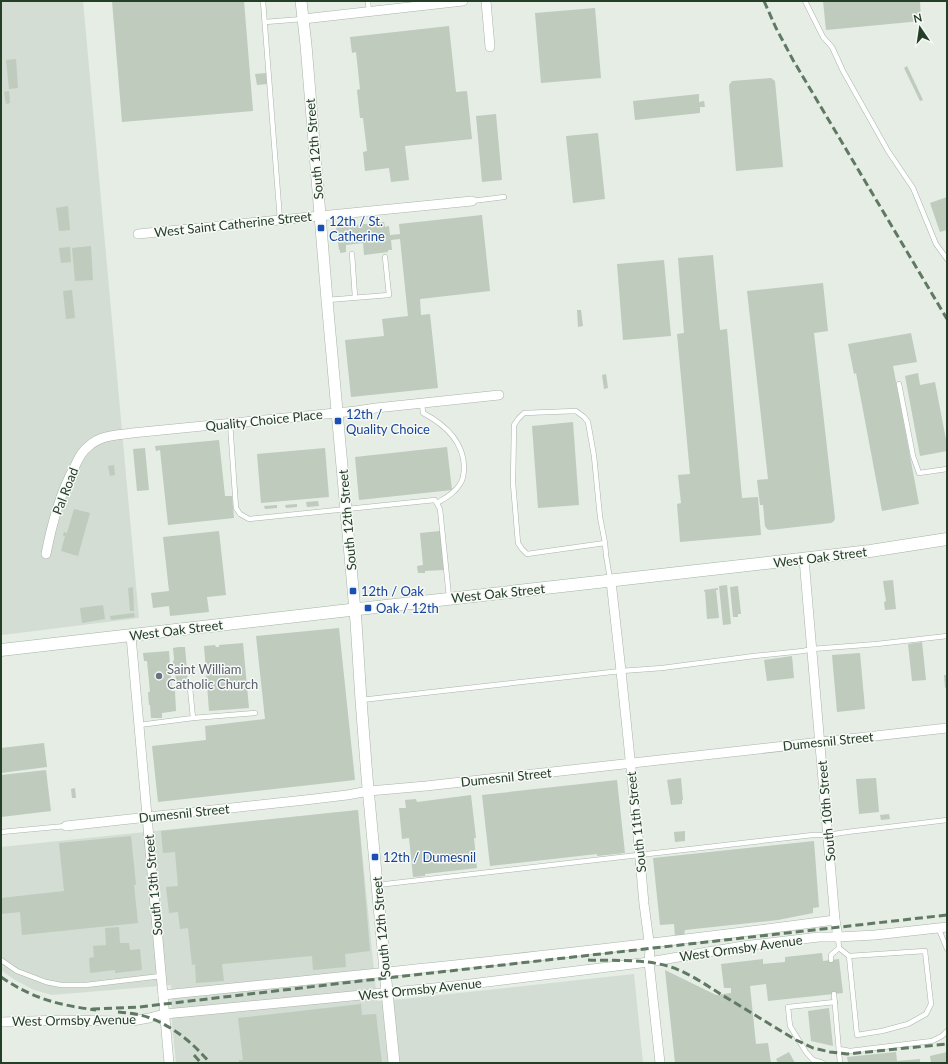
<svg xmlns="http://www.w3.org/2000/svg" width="948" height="1064" font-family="Lato,sans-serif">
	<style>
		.built { fill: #d3ddd3 }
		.building { fill: #becbbd }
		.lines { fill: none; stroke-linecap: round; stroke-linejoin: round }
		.service-casing { stroke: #a8b5a9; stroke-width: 5.5 }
		.minor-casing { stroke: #a8b5a9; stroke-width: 10 }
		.tertiary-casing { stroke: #a8b5a9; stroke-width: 12 }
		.secondary-casing { stroke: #a1b5a2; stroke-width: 13 }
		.service { stroke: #fff; stroke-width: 4.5 }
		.minor { stroke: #fff; stroke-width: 9 }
		.tertiary { stroke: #fff; stroke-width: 11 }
		.secondary { stroke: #fff; stroke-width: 12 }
		.rail { stroke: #607963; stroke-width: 3; stroke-dasharray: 8 4; stroke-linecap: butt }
		.transit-dot { fill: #1a4fb4; stroke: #f6f9f5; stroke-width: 1.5 }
		.worship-dot { fill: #6b7280; stroke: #f6f9f5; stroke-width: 1.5 }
		.labels { text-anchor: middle; stroke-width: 3; stroke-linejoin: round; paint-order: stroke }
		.street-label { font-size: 13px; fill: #253e28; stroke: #f6f9f5 }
		.transit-label { font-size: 13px; fill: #164399; stroke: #f6f9f5; text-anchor: start }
		.worship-label { font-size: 13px; fill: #5b616d; stroke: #f6f9f5; text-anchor: start }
	</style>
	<rect width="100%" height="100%" fill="#e5ede5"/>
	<g class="built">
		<path d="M1,1H83L139,618L2,635L1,637Z"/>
		<path d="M358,810L377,1001L404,999L634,974L643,1063H176L172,1023L171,985L52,995L34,990L15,980L1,970V847Z"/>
	</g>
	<g class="building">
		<path d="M112,1H244L253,111L122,122Z"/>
		<path d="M823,1H920L921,21L826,30Z"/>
		<path d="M595,8L601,78L541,83L535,13Z"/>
		<path d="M449,26L456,92L467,91L472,139L405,146L409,180L391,182L389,168L365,171L363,152L367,151L363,118H360L357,90L360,89L356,52L352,53L350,37Z"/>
		<path d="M16,59L18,88L9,89L6,60Z"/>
		<path d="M907,66L923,100L920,101L904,68Z"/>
		<path d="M266,73L267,84L257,85L255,74Z"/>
		<path d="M771,78L775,81L783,167L736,171L729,85L732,81Z"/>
		<path d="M9,91L10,103L6,104L4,92Z"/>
		<path d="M699,94V102L704,101L705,107H700V113L635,120L633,101Z"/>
		<path d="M496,114L502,180L482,182L476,116Z"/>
		<path d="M598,133L605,199L573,203L566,136Z"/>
		<path d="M947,197V230L940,232L930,203Z"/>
		<path d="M68,206L70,230L59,231L56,208Z"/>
		<path d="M482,215L490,291L420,299L421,315L430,314L438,388L351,397L345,340L384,336L382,319L408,316L400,239L391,240L392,250H388V252L364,255L363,243L346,245V252L340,253V250H339L336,227L384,222L385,227L389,226L390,235L400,234L399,224Z"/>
		<path d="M91,246L93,280L75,281L72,248Z"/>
		<path d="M70,247L71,262L61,263L59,248Z"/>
		<path d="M713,255L720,330L727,329L742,498L758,497L761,535L680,542L677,504L681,503L678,475L690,474L677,334L684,333L678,258Z"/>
		<path d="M664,260L671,336L623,340L617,264Z"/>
		<path d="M823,283L828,331L814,333L835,518L834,521L831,523L770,530L767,529L765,526L763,505H760L757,480L768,479L747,291Z"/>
		<path d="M72,290L75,318L66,319L63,291Z"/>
		<path d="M577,310H581L583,326L578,327Z"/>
		<path d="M911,333L917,362L893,366L919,504L882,511L856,373L854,374L848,344Z"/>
		<path d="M918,373L920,385L935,382L947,445V451L920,456L905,376Z"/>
		<path d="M606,374L608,388L604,389L602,375Z"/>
		<path d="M573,422L579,505L538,508L532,426Z"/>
		<path d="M219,440L225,496H232L234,518L168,525L160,450L156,451L155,446Z"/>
		<path d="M447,447L452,490L359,500L355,457Z"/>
		<path d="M145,448L149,490L137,491L133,449Z"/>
		<path d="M325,448L329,497L261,503L257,454Z"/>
		<path d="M114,465L115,475L110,476L108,466Z"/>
		<path d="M318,501L319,506L307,507L306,502Z"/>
		<path d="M297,504V507L286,508L285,505Z"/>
		<path d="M277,505V508L265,509L264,506Z"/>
		<path d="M74,509L90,513L78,556L61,551L65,536H63L64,532L67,533Z"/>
		<path d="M219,531L226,595L207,597L209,612L170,616L169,606L153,608L151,593L169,591L163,537Z"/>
		<path d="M440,531L444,570L425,571V573H418L417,566L423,565L420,533Z"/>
		<path d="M893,580L896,609L885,610L884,602L886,601L883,581Z"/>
		<path d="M727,585L731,624L723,625L719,586Z"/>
		<path d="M738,586L741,614H738V617H733L730,587Z"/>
		<path d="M133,587L134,611H130L128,588Z"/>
		<path d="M718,588V590H716L719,618L707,619L705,591L704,592V590Z"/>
		<path d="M103,605L105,619L82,623L80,608Z"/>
		<path d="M134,613L135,617L111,620L110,616Z"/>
		<path d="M339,628L355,780L158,802L152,746L206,740L205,726L265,719L256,636Z"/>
		<path d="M922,642L926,680L912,681L908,644Z"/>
		<path d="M243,643L249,708L209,711L204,646L215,645L216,647H219V645Z"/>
		<path d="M179,647H185L188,682L176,683L175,671H173V668L175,667L173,665V662L174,659L173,648Z"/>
		<path d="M169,651L172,691H175L176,711L162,713V718H151L150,705H149L148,692H150L147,661H144L143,653Z"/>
		<path d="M860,653L865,709L837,712L832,655Z"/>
		<path d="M792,656L794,678L767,681L764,660Z"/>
		<path d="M944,675H947V687L945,688Z"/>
		<path d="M44,743L47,767L1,773V748Z"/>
		<path d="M46,770L51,811L1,817V775Z"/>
		<path d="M681,778L683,800H682V804L671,805L667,780Z"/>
		<path d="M876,778L879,812L859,814L856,779Z"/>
		<path d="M617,780L625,853L597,856V854L490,866L482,795Z"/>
		<path d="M75,788L76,798H72L71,789Z"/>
		<path d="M471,795L476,838H474L477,868L425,874V876L413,877L409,838L402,839L399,808H406L405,800L416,799L417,802Z"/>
		<path d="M358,810L370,951L345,954L346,967L313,970L312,956L222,964L224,981L196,983L195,964L192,965L188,928L180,929L178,912L169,913L166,887L178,886L175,852L163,853L161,831Z"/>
		<path d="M889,814L890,819L881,820L880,815Z"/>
		<path d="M685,831V841L675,842L674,832Z"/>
		<path d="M131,836L136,885H134L138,923L22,935L20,912L1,914V898L64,891L59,843Z"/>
		<path d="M814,841L819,907L813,908V913L778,920L685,930L684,936L675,937L674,924L660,925L653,858Z"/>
		<path d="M119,927L120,943H129L130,950L140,949L142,970L115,973V970L90,973L89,958L94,957L93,946L106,945L105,928Z"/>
		<path d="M822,953L823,961L839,959L843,993L768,1001L766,984L750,986L756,1044L768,1043L771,1063H675L665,970L716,995L731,993V988H724L721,964L763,959V964L785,962V957Z"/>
		<path d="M361,1004L362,1015L376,1014L382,1063H239V1060H243L238,1018Z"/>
		<path d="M829,1008L833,1046L811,1041L808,1011Z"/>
		<path d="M789,1052L795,1063H778L776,1059Z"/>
		<path d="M896,1052L897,1061L920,1059V1063H848L847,1057Z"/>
		<path d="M947,1052V1063H931L930,1056Z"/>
	</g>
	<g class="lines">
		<defs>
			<g id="service">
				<path d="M263,1L280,220"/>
				<path d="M368,1L369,12"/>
				<path d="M805,1L823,37L832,47L843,71L888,151L913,188L936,244L947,259"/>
				<path d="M265,22L303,19"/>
				<path d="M472,201L504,197"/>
				<path d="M352,254L355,297"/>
				<path d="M327,300L389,295L385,257"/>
				<path d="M899,384L913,456L919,473L947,469"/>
				<path d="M422,403L423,413C444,424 463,441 464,466C464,472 464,479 460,484C455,493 445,498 437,503"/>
				<path d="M230,423L236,508L240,514L249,519L435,500L440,509L449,597"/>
				<path d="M605,543L600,517L594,456L588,422L584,417L576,411L524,413L518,419L514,425L513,483L518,543L522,549L527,554L605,543L606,555L610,579"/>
				<path d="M361,700L621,671L662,668L754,656L803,651L812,649L877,644L947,636"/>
				<path d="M193,718L255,713"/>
				<path d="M139,725L193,718L190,688"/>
				<path d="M1,832L66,826"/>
				<path d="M377,885L813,835H828L847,832L947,820"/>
				<path d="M938,927L947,949"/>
				<path d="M838,937L839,948L849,956L925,951L931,1004L926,1014L908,1024L882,1031L857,1035L849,956"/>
				<path d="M1,960L17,971L46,982L61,985H86L161,976"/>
				<path d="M831,960V955L839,948"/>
				<path d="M834,994L840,1063"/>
				<path d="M839,1049L850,1051L932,1041L942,1036L947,1031"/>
				<path d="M823,1063L813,1060L806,1052L790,1026L788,1007L835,1002"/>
			</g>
			<g id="minor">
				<path d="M486,1L490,47"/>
				<path d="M303,19L463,1"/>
				<path d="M138,234L472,201"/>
				<path d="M46,554C52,523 60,493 75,466C78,459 82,451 89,446C100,435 118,435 132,433L356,411L376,408L499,395"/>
				<path d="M804,559L835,920L838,937L875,935L947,927"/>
				<path d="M611,581L621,671L638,836L644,904L650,949L649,962L660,1063"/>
				<path d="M131,636L169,1063"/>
				<path d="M66,826L305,800L347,795L369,791L426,786L947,728"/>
				<path d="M163,995C387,972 612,950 835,920"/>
				<path d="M1,1022L62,1020L116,1021H132L149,1018L164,1014L186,1012L454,986L649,962L743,946L819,937H838"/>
			</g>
			<path id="tertiary" d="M301,1L306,45L327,300L356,622L361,700L367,777L387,992L394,1063"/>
			<path id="secondary" d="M1,650L341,611L775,562L870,551L947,539"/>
		</defs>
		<use href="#service" class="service-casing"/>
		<use href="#minor" class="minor-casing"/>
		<use href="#tertiary" class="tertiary-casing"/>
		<use href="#secondary" class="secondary-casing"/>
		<use href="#service" class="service"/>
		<use href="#minor" class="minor"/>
		<use href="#tertiary" class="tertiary"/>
		<use href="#secondary" class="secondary"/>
		<g class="rail">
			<path d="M764,1L776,28L793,60L947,319"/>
			<path d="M588,960C612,961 636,959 659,964C682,968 703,983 722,995C747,1010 771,1025 796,1040L813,1048L830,1052L847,1054L947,1044"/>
			<path d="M1,977C33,999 59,1005 96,1010"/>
			<path d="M92,1009L139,1007L369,980L947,915"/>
			<path d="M118,1012C129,1013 140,1014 150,1018C174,1027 193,1043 210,1063"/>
			<path d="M194,1055L201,1063"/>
		</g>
	</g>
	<g class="transit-dot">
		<rect x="317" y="224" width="8" height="8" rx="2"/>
		<rect x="334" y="417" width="8" height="8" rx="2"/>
		<rect x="349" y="587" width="8" height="8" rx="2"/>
		<rect x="364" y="604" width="8" height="8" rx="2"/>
		<rect x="371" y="853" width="8" height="8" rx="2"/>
	</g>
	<circle class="worship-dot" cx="159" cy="676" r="4"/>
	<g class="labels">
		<g class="street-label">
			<text transform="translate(314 149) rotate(-95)" y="5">South 12th Street</text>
			<text transform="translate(233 224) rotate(-6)" y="5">West Saint Catherine Street</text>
			<text transform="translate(264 420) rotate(-6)" y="5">Quality Choice Place</text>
			<text transform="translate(65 491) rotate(-69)" y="5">Pal Road</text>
			<text transform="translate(347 520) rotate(-95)" y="5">South 12th Street</text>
			<text transform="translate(820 557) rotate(-7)" y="5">West Oak Street</text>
			<text transform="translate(498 593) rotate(-6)" y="5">West Oak Street</text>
			<text transform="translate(176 630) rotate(-7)" y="5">West Oak Street</text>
			<text transform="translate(828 741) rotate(-6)" y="5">Dumesnil Street</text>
			<text transform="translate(506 777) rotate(-6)" y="5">Dumesnil Street</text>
			<text transform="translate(826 811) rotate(-95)" y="5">South 10th Street</text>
			<text transform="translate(184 813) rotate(-6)" y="5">Dumesnil Street</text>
			<text transform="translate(636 822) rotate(-96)" y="5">South 11th Street</text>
			<text transform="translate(153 885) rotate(-95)" y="5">South 13th Street</text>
			<text transform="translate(381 927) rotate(-95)" y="5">South 12th Street</text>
			<text transform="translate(741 948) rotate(-8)" y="5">West Ormsby Avenue</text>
			<text transform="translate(420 989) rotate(-6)" y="5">West Ormsby Avenue</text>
			<text transform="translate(74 1020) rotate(-1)" y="5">West Ormsby Avenue</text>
		</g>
		<g class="transit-label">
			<text x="329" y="226">12th / St.<tspan x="329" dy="15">Catherine</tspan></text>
			<text x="346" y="419">12th /<tspan x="346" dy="15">Quality Choice</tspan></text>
			<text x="361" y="596">12th / Oak</text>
			<text x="376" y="613">Oak / 12th</text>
			<text x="383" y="862">12th / Dumesnil</text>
		</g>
		<g class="worship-label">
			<text x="167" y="674">Saint William<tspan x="167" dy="15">Catholic Church</tspan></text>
		</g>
	</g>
	<rect width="948" height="1064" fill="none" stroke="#253e28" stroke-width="4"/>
	<g transform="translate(920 28) rotate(347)" stroke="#f6f9f5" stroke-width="3" paint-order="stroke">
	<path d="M0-3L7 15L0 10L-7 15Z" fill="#253e28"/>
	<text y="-6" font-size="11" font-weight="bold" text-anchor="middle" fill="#253e28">N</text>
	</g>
</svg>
